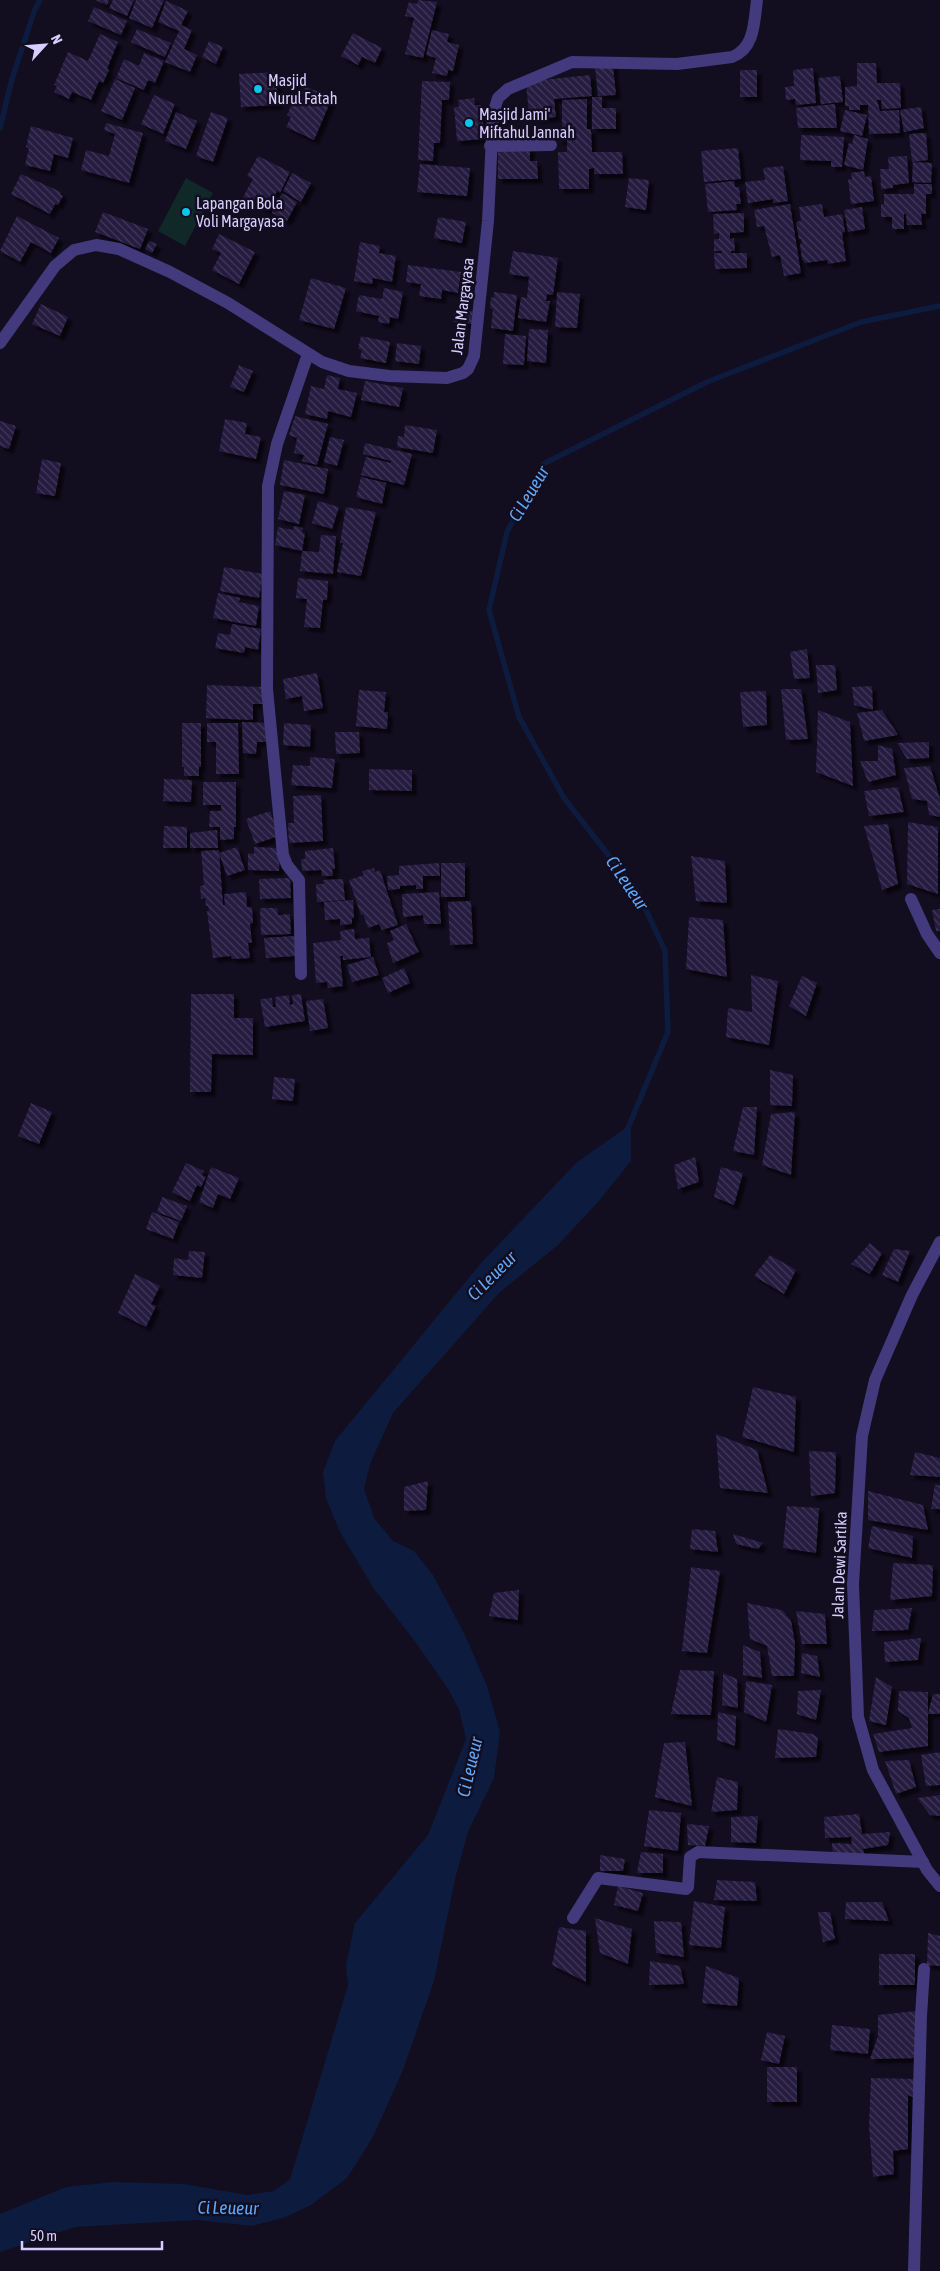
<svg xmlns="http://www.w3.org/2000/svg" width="940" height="2271" font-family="'Asap Condensed',sans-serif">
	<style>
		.pitch { fill: #112829 }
		.water { fill: #0d1c3e }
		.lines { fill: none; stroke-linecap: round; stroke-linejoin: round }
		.stream { stroke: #0d1c3e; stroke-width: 5.5 }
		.building { fill: url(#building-back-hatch); filter: url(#shadow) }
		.minor { stroke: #423a7c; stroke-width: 12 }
		.poi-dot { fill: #0ac5ec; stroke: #120d1f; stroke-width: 2 }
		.labels { text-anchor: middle; stroke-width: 5; stroke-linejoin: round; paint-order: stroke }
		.poi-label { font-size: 16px; fill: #d6cefd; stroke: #120d1f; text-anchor: start }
		.street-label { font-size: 16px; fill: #d6cefd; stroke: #120d1f }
		.water-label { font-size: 18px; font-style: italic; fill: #60a7f8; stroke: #120d1f }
	</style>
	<defs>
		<pattern id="building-back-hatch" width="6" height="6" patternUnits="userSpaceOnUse" patternTransform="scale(1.25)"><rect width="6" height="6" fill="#251a3f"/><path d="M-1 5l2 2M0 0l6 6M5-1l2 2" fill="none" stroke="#443a5c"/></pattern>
		<filter id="shadow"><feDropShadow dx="4.5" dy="4.5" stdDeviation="1" flood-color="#0009"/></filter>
	</defs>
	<rect width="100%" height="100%" fill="#120d1f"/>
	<path class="pitch" d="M186,178L213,193L185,246L158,231Z"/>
	<path class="water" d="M631,1124V1161L599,1201L558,1245L499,1293L393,1413L370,1464L364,1489L374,1518L393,1541L414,1551L433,1575L465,1635L487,1686L500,1732L494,1778L468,1832L455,1879L434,1981L403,2070L373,2137L347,2178L311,2205L286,2217L252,2226L198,2220L75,2227L0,2252V2214L66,2187L113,2182L184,2184L247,2195L274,2191L290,2179L348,1985L346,1965L355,1923L428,1835L466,1739L459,1709L448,1689L414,1640L374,1589L340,1532L326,1498L323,1472L335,1441L481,1263L576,1163Z"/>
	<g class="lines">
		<g class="stream">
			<path d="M0,128L12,79L35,9L40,0"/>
			<path d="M628,1128L668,1032L665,951L638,893L564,798L519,717L489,610L507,532L543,464L707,382L861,322L940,306"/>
		</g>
	</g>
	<g class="building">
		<path d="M95,0H109L107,5Z"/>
		<path d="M113,0H134L127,16L109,8Z"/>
		<path d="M136,0H164L152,28L129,18Z"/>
		<path d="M418,0L437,2L423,58L405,54L414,18L405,16L409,2L417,4Z"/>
		<path d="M166,1L188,11L181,25L192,30L184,49L197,55L190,72L165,62L179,31L158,22Z"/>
		<path d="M94,7L127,21L121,35L88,21Z"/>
		<path d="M137,29L171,43L165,57L131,42Z"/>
		<path d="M432,30L449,34L447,42L459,45L453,71L448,70L447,76L432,73L436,58L426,55Z"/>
		<path d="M353,33L382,48L375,63L362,57L358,65L341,56Z"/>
		<path d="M100,34L118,42L107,69L109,70L103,83L99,81L91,100L72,92L69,99L54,92L57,86L54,85L68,52L88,61Z"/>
		<path d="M209,41L223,47L216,64L202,57Z"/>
		<path d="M144,53L164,61L155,83L148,80L144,90L116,78L124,59L139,66Z"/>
		<path d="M857,63H876L877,83H900L901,108L882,109L881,100H877L880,111L899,110L900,133L869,134L868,105H860V110H849V106H845V87L857,86Z"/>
		<path d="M613,65L616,95L598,96L595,66Z"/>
		<path d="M813,68L816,103L796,105L795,99L786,100L785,87L794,86L793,70Z"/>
		<rect x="740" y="70" width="17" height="27"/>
		<path d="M276,72L278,105L241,107L239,74Z"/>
		<path d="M590,75L592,96L554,99L556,117L536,119L535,113H529L526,85L533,81Z"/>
		<path d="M840,76L843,102L821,104L818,78Z"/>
		<path d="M115,79L135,88L122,120L101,111Z"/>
		<path d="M422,81L450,82L449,100H442L440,143H434L433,161L418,160Z"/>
		<path d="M305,86L332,98L314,140L286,127L291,117L287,115L294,99L298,101Z"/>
		<path d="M154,95L175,104L163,134L141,124Z"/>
		<path d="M592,97H602V108H616V129H592Z"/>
		<path d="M474,98L475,105H481L485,139L457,141L454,107H459L458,100Z"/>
		<path d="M587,99V129H591L592,152H622L623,174H594V168L589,169V189H559L558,152H567V139L559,140V129H562V100Z"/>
		<path d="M835,104L837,128H798L796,108Z"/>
		<path d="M921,107L924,128L904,132L900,110Z"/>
		<path d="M845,110L867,115L862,136L840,131Z"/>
		<path d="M176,112L197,121L186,149L165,141Z"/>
		<path d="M211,112L228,118L213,162L196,156Z"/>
		<path d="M106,123L143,133L129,183L81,170L86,150L109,156L115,134L104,130Z"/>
		<path d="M31,126L73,138L68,158L54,154L50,171L25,165L29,148L26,147Z"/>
		<path d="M926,133L928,160L912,162L909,134Z"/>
		<path d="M801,135L844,137L842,167H831V161L800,160Z"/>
		<path d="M854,135L868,139L863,170L844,165L849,143L852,144Z"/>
		<path d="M498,147H530V161H537L538,179H498Z"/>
		<path d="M738,148L741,179L704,182L701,151Z"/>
		<path d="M258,156L290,172L280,193L277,191L267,210L243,197L253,179L247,176Z"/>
		<path d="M907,156L909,183L893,185V188L881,189L880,169H889L888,157Z"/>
		<path d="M913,162L932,163L931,183L912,182Z"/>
		<path d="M420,164L470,168L467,196L417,192Z"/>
		<path d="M783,166L788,201L773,203V199L748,203L745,182L765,180L763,168Z"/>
		<path d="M864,171L865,177L871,176L874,201L851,204L848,179H852L851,173Z"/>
		<path d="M292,173L311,183L301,202L283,191Z"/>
		<path d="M21,174L61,192L60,194L63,196L58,205L55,204L50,214L11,194Z"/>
		<path d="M629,178L649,180L646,210L625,207Z"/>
		<path d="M734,181L735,187H739L741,204H736L737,210L708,212L705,184Z"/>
		<path d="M914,184H932V194H926V214H921L922,225H907L906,214H904V229H892V217H881V204H884V194H914Z"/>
		<path d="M282,193L297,202L287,221L272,213Z"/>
		<path d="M790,204L801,273L784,276L780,255L772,257L764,226L757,227L754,210Z"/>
		<path d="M822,204L824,217L842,214L845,232L842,233L846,261L828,264L827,260L805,263L802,259L800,244L802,243L801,239H799L796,222L801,221L799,207Z"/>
		<path d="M862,207L865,229L848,232L844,210Z"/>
		<path d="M103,212L148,229L140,249L95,232Z"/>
		<path d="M744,213V232L730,233V239L734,238L735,251H731V253H747V268L715,269L714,253H722L721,251H714V239H719V233L714,234L713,214Z"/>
		<path d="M17,216L59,238L51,253L31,242L20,262L0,251Z"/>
		<path d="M438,217L466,222L462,243L434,238Z"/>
		<path d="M219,234L255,252L239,284L212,270L221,253L212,249Z"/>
		<path d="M149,241L157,244L152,253L145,249Z"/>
		<path d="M360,242L380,246L379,253L396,256L392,282L373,278L372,284L354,281Z"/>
		<path d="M513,251L558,258L553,295L547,294L546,301H550L546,322L518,318L521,297L527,298L529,277L509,274Z"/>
		<path d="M408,265L461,272L458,293L442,290L441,299L419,296L421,284L406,282Z"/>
		<path d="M311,278L346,288L334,329L299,320Z"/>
		<path d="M384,288L403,292L398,319L390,317L389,324L378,322L379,316L356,311L359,295L382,299Z"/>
		<path d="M494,292L517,295L513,331L491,328L493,309L490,308L491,297L494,298Z"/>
		<path d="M557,292L580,294L577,328L555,327Z"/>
		<path d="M41,304L68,317L60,336L32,324Z"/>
		<path d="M454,309L473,311L472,324L453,322Z"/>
		<path d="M529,329L548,330L546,363L527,361Z"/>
		<path d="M505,334L526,336L524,365L503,364Z"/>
		<path d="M361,336L390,342L386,363L360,358L362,350L358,349Z"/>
		<path d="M397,343L421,346L419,364L395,361Z"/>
		<path d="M239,365L253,371L244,392L230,387Z"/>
		<path d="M327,375L340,378L338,389L357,393L351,417L328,411L327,419L305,414L311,386L324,389Z"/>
		<path d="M365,381L403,388L399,407L361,400Z"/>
		<path d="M295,416L328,424L317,465L302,461L304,455L294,453L297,438L289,435Z"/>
		<path d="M225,419L247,423L245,434L261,437L256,459L219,451Z"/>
		<path d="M0,421L16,426L9,449L0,446Z"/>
		<path d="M405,425L437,430L433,453L397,447L398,436L404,437Z"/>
		<path d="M330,437L344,440L337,466L324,462Z"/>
		<path d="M365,443L412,454L404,485L361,475L366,457L391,463V461L363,454Z"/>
		<path d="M42,459L61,463L55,496L36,493Z"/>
		<path d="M284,460L328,469L324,494L280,485Z"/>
		<path d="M361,477L386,483L382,504L356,497Z"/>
		<path d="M284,491L305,495L299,524L278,519Z"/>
		<path d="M318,501L339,507L332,529L312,523Z"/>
		<path d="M346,507L376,512L361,576L337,572L343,543H340Z"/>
		<path d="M294,526L303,528L302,532L305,533L302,551L275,545L278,527L293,530Z"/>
		<path d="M321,535L336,536L333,574L300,571L302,551L319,552Z"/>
		<path d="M224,567L263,574L259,598L220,591Z"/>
		<path d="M298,578L328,581L327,600H323L320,628L304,627L307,599L296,598Z"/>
		<path d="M218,593L240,598L239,602L259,606L256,626L213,618Z"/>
		<path d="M232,624L261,629L258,650L245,647L244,653L215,648L218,633L230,635Z"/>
		<path d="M807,649L810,678L794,679L790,652Z"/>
		<path d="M816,665H835L837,690L818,693Z"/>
		<path d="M317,673L323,708L304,711L302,696L286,699L283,679Z"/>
		<path d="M207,685L264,687V704H253V720L206,718Z"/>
		<path d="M872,686L873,710L854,705L852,687Z"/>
		<path d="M781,689H801L808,739L786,740Z"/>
		<path d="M359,690L386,692L384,712H388L387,729L356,726Z"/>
		<path d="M766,691L767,725L743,727L740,692Z"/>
		<path d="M818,710L850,722L853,786L816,772Z"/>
		<path d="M882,710L898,735L864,741L857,713Z"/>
		<path d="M242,722L269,723L268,742H257L256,754L243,753Z"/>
		<path d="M182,723H201V767H199V776H184V767H182Z"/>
		<path d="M207,723H238L239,774H216V742H207Z"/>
		<path d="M284,723L311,725L310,747L283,745Z"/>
		<path d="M335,732H359L360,753L336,754Z"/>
		<path d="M929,742V758L907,759L897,743Z"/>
		<path d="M878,745L892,749L896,775L868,782L860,761H878Z"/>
		<path d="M310,757L335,759L332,788L291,785L293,765L310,766Z"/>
		<path d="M930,766L940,799V817L929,815L927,801L912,799L904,768Z"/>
		<path d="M369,769L412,770V791L369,790Z"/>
		<path d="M164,779L192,780L191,802L163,801Z"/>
		<path d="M203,782H236V827H234V839L220,840V827H209L210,811H221V805H203Z"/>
		<path d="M898,787L904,812L869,816L864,791Z"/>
		<path d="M321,795L323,841L289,843L288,823H294L293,796Z"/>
		<path d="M270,811L279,836L255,844L246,819Z"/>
		<path d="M908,822L938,827V894L907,884Z"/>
		<path d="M888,824L898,884L882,890L864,826Z"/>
		<path d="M164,826L187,827V848H163Z"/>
		<path d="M217,830L218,848H190V833Z"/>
		<path d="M237,847L245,870L227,876L219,853Z"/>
		<path d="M254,847L280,848L279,871L248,870V853L254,854Z"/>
		<path d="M333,848L335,869H332L333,876H322L321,870L302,871L301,859H305V851Z"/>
		<path d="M219,850L223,905H225L224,894L246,892L247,907H252L253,923L250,924L252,943H248L250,958L232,959L231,956L213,958L207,911H209L208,906H206L205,898L201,899L200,886L204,885L201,851Z"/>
		<path d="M691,856L725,861L727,903L696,901Z"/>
		<path d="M439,863L440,876H423V889H416V885L400,886V889L388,890L387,876L399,875V866Z"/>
		<rect x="441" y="863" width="24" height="34"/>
		<path d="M374,868L375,872L380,870L398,925L382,930L379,924L368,928L363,914L361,915L349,880L364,875L362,871Z"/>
		<path d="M290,878L291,898L260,899L259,879Z"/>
		<path d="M343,879L345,900L317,902L316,884H324L323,880Z"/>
		<path d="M439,892L441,924H424L423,915L403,917L402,894Z"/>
		<path d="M353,900L354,918H352V924L340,925V919L325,920L324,902Z"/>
		<path d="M471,901L473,944L450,945L448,902Z"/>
		<path d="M260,908H277L278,915L290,914L291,934L261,935Z"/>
		<path d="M940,909V931H936L932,910Z"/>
		<path d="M689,917L723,920L727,977L686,969Z"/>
		<path d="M406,924L419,952L393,963L387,943L394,940L390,931Z"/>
		<path d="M354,929L355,939L369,938L371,957L343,960V956H340L343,986L328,988L327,982L316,983L313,943L341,940L340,931Z"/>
		<path d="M295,936L296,956L266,958L264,938Z"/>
		<path d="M373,957L379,975L352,982L347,965Z"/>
		<path d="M404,968L410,983L388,993L382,978Z"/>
		<path d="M751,975L778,981L769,1045L726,1037L728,1008L752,1012Z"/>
		<path d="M802,976L817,983L806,1016L789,1006Z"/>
		<path d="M191,994H234V1018H253V1055L212,1054L211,1092H190Z"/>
		<path d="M301,994L305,1021L265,1027L260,999L272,998L273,1007H276L275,997L289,995L290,1005L293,1004L292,995Z"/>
		<path d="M323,999L328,1028L310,1031L306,1001Z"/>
		<path d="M770,1070L793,1075L792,1106L770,1105Z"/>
		<path d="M274,1077L295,1079L293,1101L272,1099Z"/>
		<path d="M31,1103L52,1112L39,1144L18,1136Z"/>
		<path d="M743,1107H757L754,1155L733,1151Z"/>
		<path d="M795,1112L791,1175L762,1165L771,1114Z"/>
		<path d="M695,1157L699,1182L678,1189L674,1165Z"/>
		<path d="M186,1163L204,1171L202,1175L206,1177L201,1187L197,1185L190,1201L172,1192Z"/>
		<path d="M211,1167L239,1178L230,1199L218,1194L213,1208L199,1202Z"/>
		<path d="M721,1167L743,1173L734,1205L714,1197Z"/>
		<path d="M162,1197L187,1206L181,1221L157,1212Z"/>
		<path d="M152,1212L179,1222L173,1239L146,1229Z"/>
		<path d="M870,1243L882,1253L870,1274L851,1264Z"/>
		<path d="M894,1249L910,1251L898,1282L882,1275Z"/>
		<path d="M189,1251L205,1252L202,1278L173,1275L174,1258L188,1260Z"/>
		<path d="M770,1255L796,1270L784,1294L754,1276Z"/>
		<path d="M135,1274L160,1286L151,1304L156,1306L146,1327L118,1313Z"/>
		<path d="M753,1387L796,1397L794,1452L742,1437Z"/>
		<path d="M716,1434L757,1450L768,1493L720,1488Z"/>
		<path d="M809,1451L836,1452L835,1493L811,1496Z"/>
		<path d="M915,1452L940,1458V1477L910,1475Z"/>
		<path d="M428,1481L426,1510L404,1511V1487Z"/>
		<path d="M935,1484L940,1486V1509H931Z"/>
		<path d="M868,1491L923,1505L928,1530L868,1520Z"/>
		<path d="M787,1506L819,1508L816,1553L783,1548Z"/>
		<path d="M872,1526L913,1536L912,1558L868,1548Z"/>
		<path d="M692,1529L715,1531L718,1552L690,1549Z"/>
		<path d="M733,1534L763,1543L758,1549L736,1544Z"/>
		<path d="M893,1563L933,1565L932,1596L890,1600Z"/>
		<path d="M691,1567L720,1571L707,1653L682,1651Z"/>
		<path d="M519,1590L518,1620L489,1616L494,1593Z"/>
		<path d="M747,1603L782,1610L791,1620L795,1644L794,1676H772L767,1646L750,1639Z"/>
		<path d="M912,1608L908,1630L872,1631L874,1610Z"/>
		<path d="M796,1611L825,1614L827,1644H802Z"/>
		<path d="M921,1638L918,1660L885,1662L884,1642Z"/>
		<path d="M743,1645L760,1652L762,1678L743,1675Z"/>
		<path d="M802,1653L817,1656L820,1677L801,1673Z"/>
		<path d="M680,1670L714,1671L711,1715L671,1714Z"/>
		<path d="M723,1673L737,1679L738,1708L722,1705Z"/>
		<path d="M876,1677L892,1687L886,1725L869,1721Z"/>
		<path d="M746,1681L772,1685L766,1722L744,1712Z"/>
		<path d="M821,1690L816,1720L797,1714L798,1691Z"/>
		<path d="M899,1691L928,1692V1714L933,1694H940V1714H928V1746L879,1752L873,1734L912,1728L909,1718L898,1711Z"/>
		<path d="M718,1712L736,1716L735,1746L717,1740Z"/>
		<path d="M778,1729L813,1734L818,1738L816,1757L775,1758Z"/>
		<path d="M685,1742L692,1806L655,1797L664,1743Z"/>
		<path d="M940,1752V1785L926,1786L921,1755Z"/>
		<path d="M909,1760L916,1787L896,1794L885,1761Z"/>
		<path d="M717,1777L738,1782L737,1810L711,1812Z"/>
		<path d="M940,1795V1816L930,1815L917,1798Z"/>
		<path d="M649,1810L681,1813L678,1851L644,1846Z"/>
		<path d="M859,1814L862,1834L890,1832L888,1845L863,1849L865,1857L833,1856L832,1843L852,1844L851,1837L825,1838L824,1817Z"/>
		<path d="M758,1816L756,1843L731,1842V1817Z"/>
		<path d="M687,1824L709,1826L705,1846L688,1845Z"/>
		<path d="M641,1852L663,1854V1873H637Z"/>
		<path d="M600,1855L625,1859L623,1871H600Z"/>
		<path d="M717,1880L755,1882L757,1901L714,1900Z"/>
		<path d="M618,1886L643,1893L638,1911L614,1905Z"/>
		<path d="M694,1901L725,1907L721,1948L689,1945Z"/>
		<path d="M846,1902H882L889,1921L845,1919Z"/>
		<path d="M818,1912H830L835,1939L823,1942Z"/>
		<path d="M595,1918L632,1929L628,1964L600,1953Z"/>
		<path d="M654,1921L681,1922L684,1957L656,1953Z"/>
		<path d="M559,1927L586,1931V1982L552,1965Z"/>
		<path d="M928,1933L940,1936V1966L927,1965Z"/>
		<rect x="879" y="1954" width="36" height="31"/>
		<path d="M650,1961L680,1966L684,1984L649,1985Z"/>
		<path d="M706,1966L739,1978L737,2006L702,2003Z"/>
		<path d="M916,2011L919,2058L870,2059L878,2036V2015Z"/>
		<path d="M832,2025L870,2029L868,2054L830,2050Z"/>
		<path d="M767,2032L785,2036L779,2064L761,2060Z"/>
		<rect x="767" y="2067" width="30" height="35"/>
		<path d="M871,2078L916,2079L915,2098L908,2095V2149L893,2151L894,2174L873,2177L869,2126Z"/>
	</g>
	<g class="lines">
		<g class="minor">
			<path d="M490,146L551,145"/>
			<path d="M0,343L55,266L74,250L96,245L119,249L170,272L228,303L322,362L349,371L389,376L447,378L463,373L468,369L474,356L488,221L493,114L498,98L508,89L572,62L677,64L732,57C755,48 754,22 757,0"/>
			<path d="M911,899L927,934L940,953"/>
			<path d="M301,974L299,880L287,865L283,855L267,689L268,486L277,444L308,354"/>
			<path d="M940,1242L912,1295L875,1380L862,1436L853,1584L858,1717L873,1770L927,1870L940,1886"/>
			<path d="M573,1918L598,1878L686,1889L688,1887L690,1857L698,1852L923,1862"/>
			<path d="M914,2271L921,2016L924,1969"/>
		</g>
	</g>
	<g class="poi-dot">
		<circle cx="258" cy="89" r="5"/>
		<circle cx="469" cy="123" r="5"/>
		<circle cx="186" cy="212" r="5"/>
	</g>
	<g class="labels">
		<g class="poi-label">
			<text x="268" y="86">Masjid<tspan x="268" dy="18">Nurul Fatah</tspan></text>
			<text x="479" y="120">Masjid Jami'<tspan x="479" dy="18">Miftahul Jannah</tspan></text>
			<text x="196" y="209">Lapangan Bola<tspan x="196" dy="18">Voli Margayasa</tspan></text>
		</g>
		<g class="street-label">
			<text transform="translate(462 306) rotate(-83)" y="6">Jalan Margayasa</text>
			<text transform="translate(839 1565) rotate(-88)" y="6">Jalan Dewi Sartika</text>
		</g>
		<g class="water-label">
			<text transform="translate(529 494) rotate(-59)" y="6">Ci Leueur</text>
			<text transform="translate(627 883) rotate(56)" y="6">Ci Leueur</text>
			<text transform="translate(492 1276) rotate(-45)" y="6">Ci Leueur</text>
			<text transform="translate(470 1767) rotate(-77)" y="6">Ci Leueur</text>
			<text transform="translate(228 2208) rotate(1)" y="6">Ci Leueur</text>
		</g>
	</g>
	<g transform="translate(45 45) rotate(64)" stroke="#120d1f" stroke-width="4" paint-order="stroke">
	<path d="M0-4L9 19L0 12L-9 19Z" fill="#d6cefd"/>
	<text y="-8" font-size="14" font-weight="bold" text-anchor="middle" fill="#d6cefd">N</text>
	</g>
	<path d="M22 2241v8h140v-8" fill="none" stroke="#d6cefd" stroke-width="2.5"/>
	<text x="30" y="2241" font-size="15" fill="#d6cefd" stroke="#120d1f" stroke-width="4" paint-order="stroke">50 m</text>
</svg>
